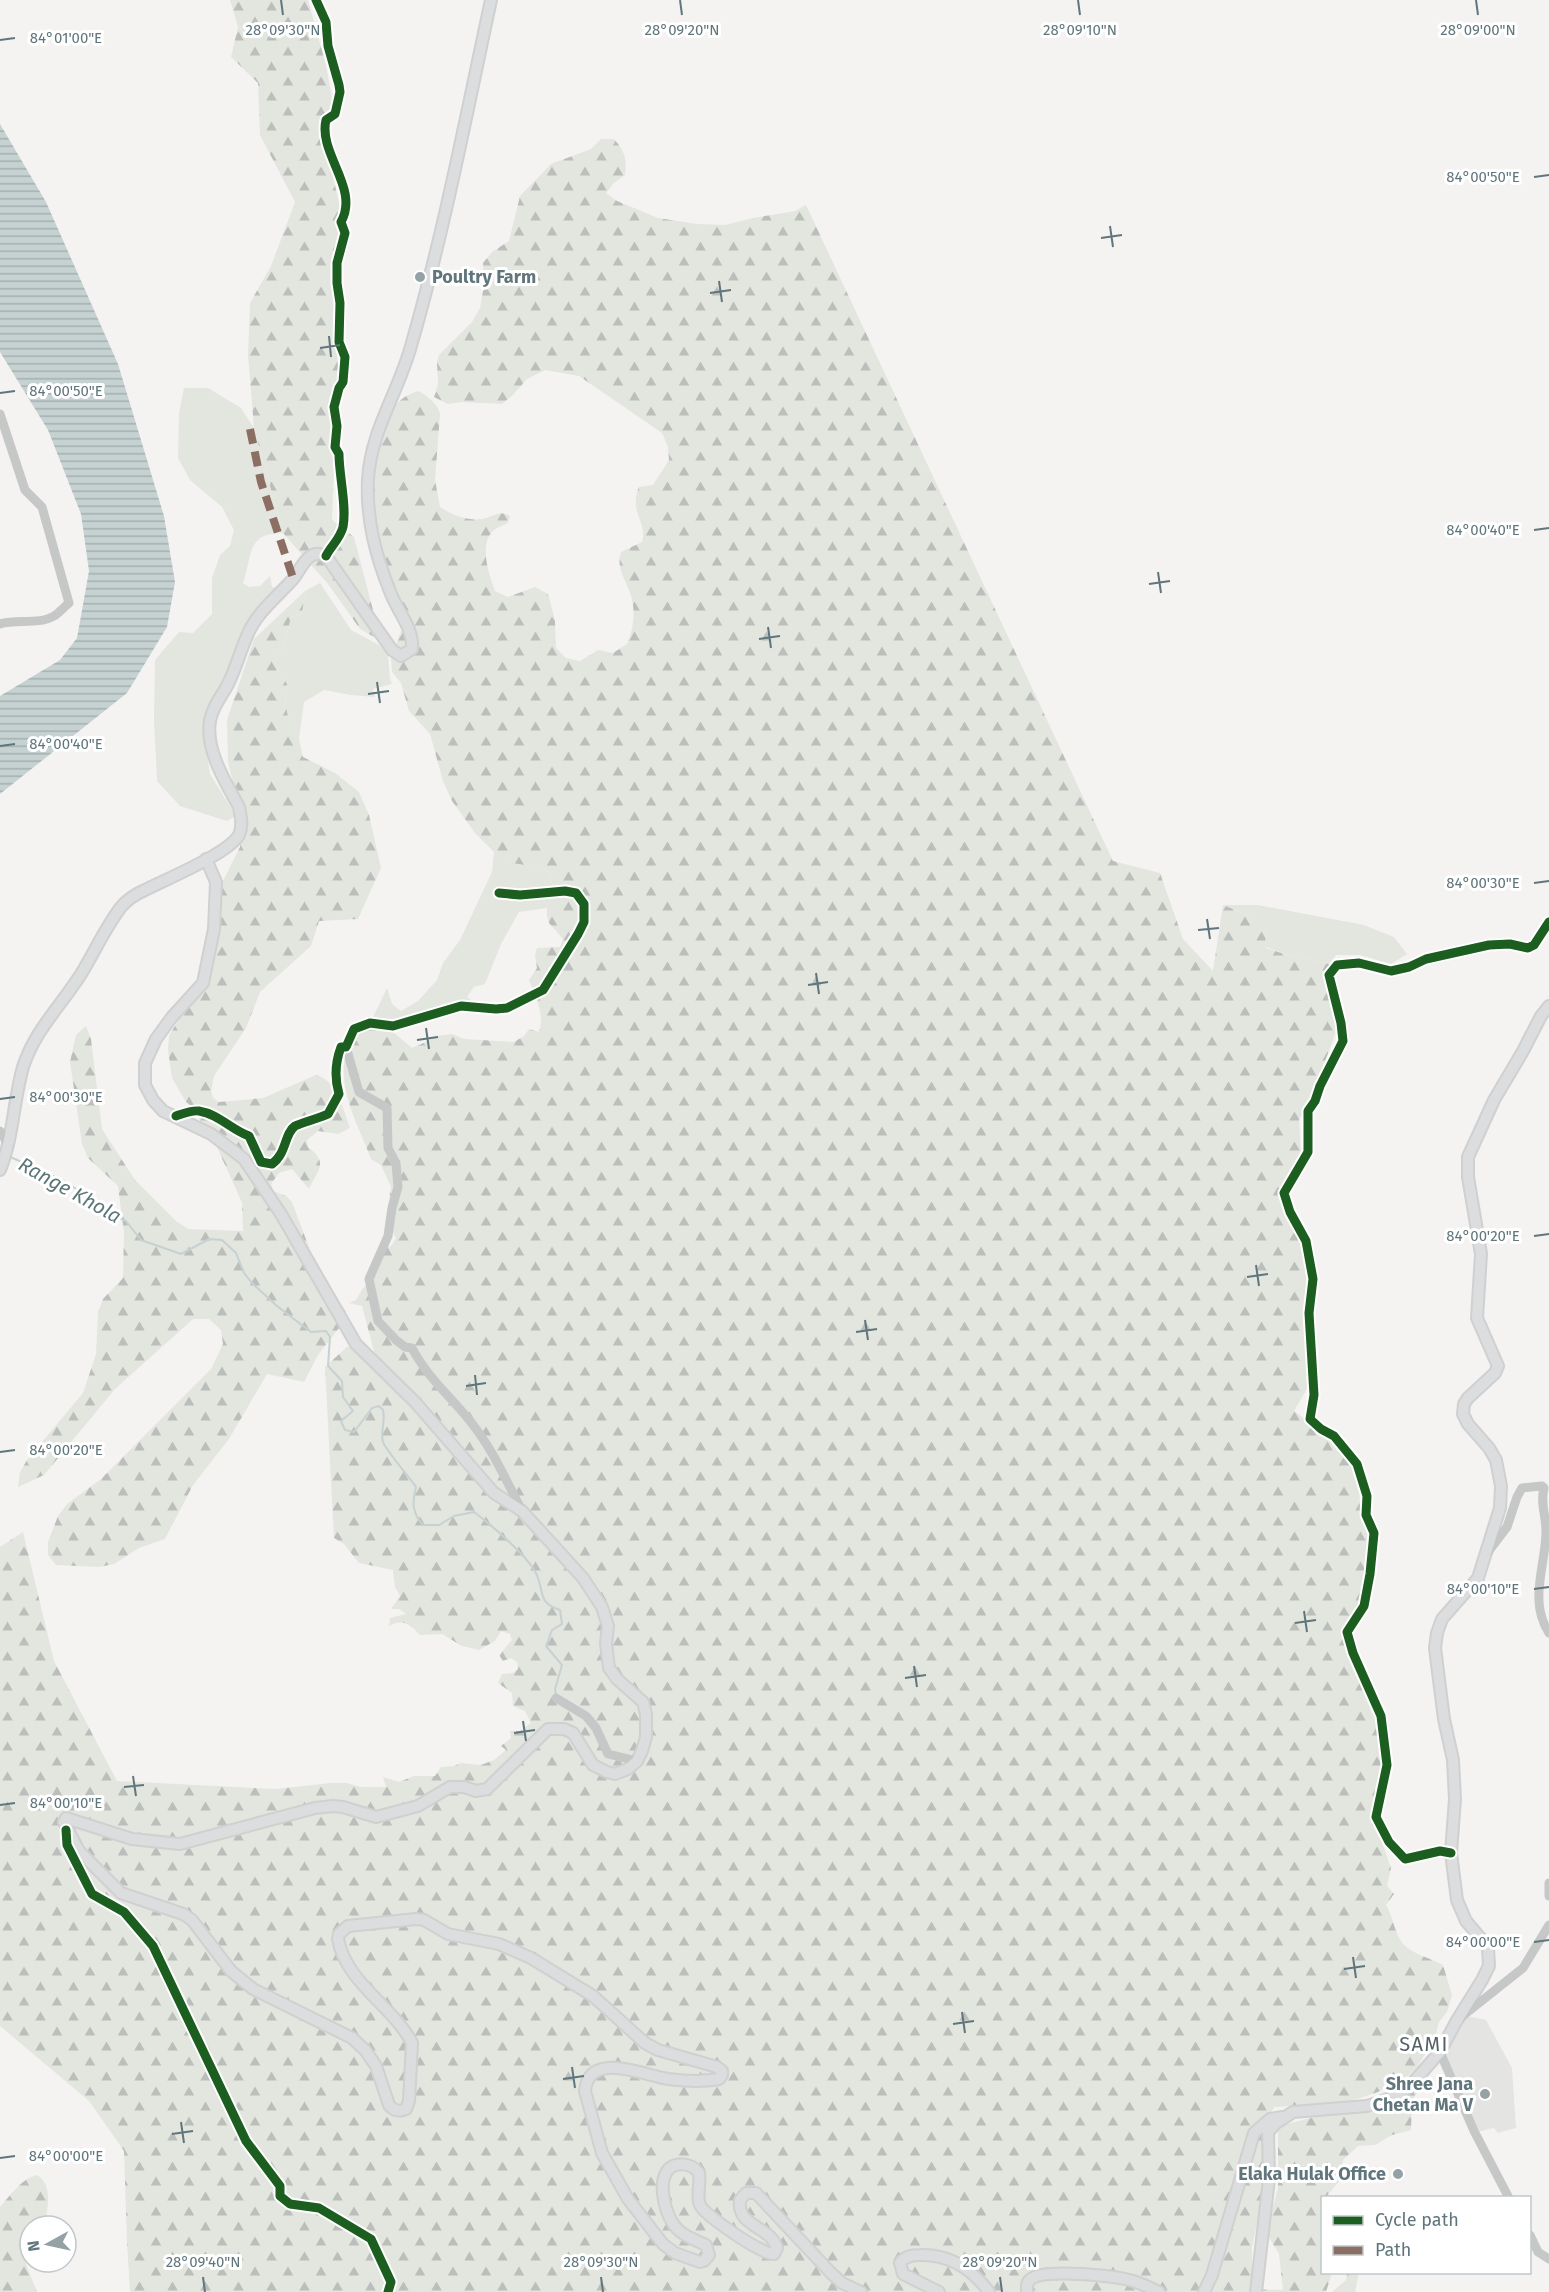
<svg xmlns="http://www.w3.org/2000/svg" width="1549" height="2292" font-family="'Fira Sans',sans-serif">
	<style>
		.built { fill: #e4e5e3 }
		.grass { fill: #e3e5df }
		.forest { fill: url(#forest-firs) }
		.water { fill: url(#water-rules) }
		.lines { fill: none; stroke-linecap: round; stroke-linejoin: round }
		.stream { stroke: #c6d2d2; stroke-width: 2 }
		.major-casing { stroke: #d0d0d0; stroke-width: 14 }
		.minor { stroke: #c6c8c8; stroke-width: 9 }
		.major { stroke: #dcddde; stroke-width: 10 }
		.quiet { stroke: #8d6e63; stroke-width: 8; stroke-dasharray: 15 8; stroke-linecap: butt }
		.cycleway-casing { stroke: #fff; stroke-width: 13 }
		.cycleway { stroke: #1b5e20; stroke-width: 9 }
		.ticks { fill: none; stroke: #60767c; stroke-width: 2 }
		.poi-dot { fill: #94a2a5; stroke: #fff; stroke-width: 2 }
		.labels { text-anchor: middle; stroke-width: 6; stroke-linejoin: round; paint-order: stroke }
		.poi-label { font-size: 18px; font-weight: bold; fill: #60767c; stroke: #fff; text-anchor: end }
		.water-label { font-size: 20px; font-style: italic; fill: #5b7678; stroke: #fff }
		.neighbourhood-label { font-size: 20px; letter-spacing: 1.5px; fill: #526267; stroke: #fff }
		.ticks-label { font-size: 15px; text-anchor: middle; fill: #60767c; stroke: #fff; stroke-width: 6; stroke-linejoin: round; paint-order: stroke }
	</style>
	<defs>
		<pattern id="forest-firs" width="22" height="20" patternUnits="userSpaceOnUse" patternTransform="scale(1.5)"><rect width="22" height="20" fill="#e3e5df"/><path d="M5 1l3.5 6h-7zM16 11l3.5 6h-7z" fill="#bbbeba"/></pattern>
		<pattern id="water-rules" width="6" height="5" patternUnits="userSpaceOnUse" patternTransform="scale(1.5)"><rect width="6" height="5" fill="#c6d2d2"/><path d="M0 2.5h6" fill="none" stroke="#a4afaf"/></pattern>
	</defs>
	<rect width="100%" height="100%" fill="#f4f3f2"/>
	<path class="built" d="M1466,2016L1486,2020L1512,2068L1516,2128L1498,2133L1494,2128L1477,2132L1440,2064L1460,2022Z"/>
	<g class="grass">
		<path d="M184,388H208L241,408L254,428L283,533C246,533 253,554 243,583L249,587L260,586L270,576L272,587L282,588L248,624L239,658L203,721L210,774L236,816L227,821L180,806L157,781L154,721L155,660L179,632L193,633L212,614V578L220,555L230,546L234,530L222,507L190,480L178,458L179,413Z"/>
		<path d="M320,583L351,630L379,645L388,655L390,679L392,684L373,689L375,697L351,695L324,690L304,702L299,739L303,757C294,734 281,709 287,684L275,664L285,642L291,617L302,614L305,591Z"/>
		<path d="M494,852L513,863L543,868L549,872L553,887L547,908L519,912L501,944L485,984L474,987L467,997L477,1004L393,1023L373,1021L374,1015L387,988L392,1004L401,1011L418,1001L437,980L443,963L460,940L492,872Z"/>
		<path d="M1223,905H1258L1364,925L1394,937L1407,954L1391,964L1360,955H1336L1329,964L1287,955L1266,947L1265,928L1253,917Z"/>
	</g>
	<g class="forest">
		<path d="M230,0H308L326,65L333,104L320,124L341,210L333,315L338,365L332,520L354,537L381,641L360,629L328,584L283,533L254,428L248,355L250,303L271,266L295,202L260,135L258,83L231,57L238,27Z"/>
		<path d="M601,139H614C625,151 627,159 625,175L614,183L606,193L617,201L658,218L697,224L725,225L753,218L795,211L806,205L1113,861L1160,873L1183,939L1213,971L1223,905L1253,917L1265,927L1266,948L1287,955L1329,964L1337,1029L1316,1086L1299,1120L1301,1156L1280,1191L1301,1242L1307,1281L1305,1325L1307,1389L1294,1411L1334,1440L1359,1474L1360,1513L1370,1532L1361,1600L1343,1635L1376,1720L1382,1769L1372,1814L1391,1868L1387,1886L1394,1894L1386,1905C1393,1917 1394,1930 1401,1941C1408,1953 1431,1958 1443,1965L1452,1995L1447,2012L1439,2022L1435,2038L1417,2067L1408,2076L1378,2092L1345,2103L1274,2107L1268,2120L1263,2196L1252,2247V2289L1283,2290L1279,2254L1268,2236V2226L1278,2188V2132L1282,2125L1315,2117L1367,2111L1423,2077L1421,2086L1412,2101L1411,2130L1392,2135L1375,2145L1358,2146L1343,2160L1341,2179L1326,2197L1322,2198L1320,2250L1322,2256V2272L1330,2273L1331,2276L1326,2292H130L127,2243L124,2151L89,2101L0,2026V1547L23,1532L54,1661L117,1781L276,1789L331,1783H347L361,1787H386L383,1777L399,1782L414,1776H435L441,1767L454,1766L461,1763L481,1765L494,1760L506,1750L501,1746L511,1738L510,1731H520L531,1723L525,1711L513,1706L512,1693L498,1683L502,1674L513,1673L518,1669L517,1662L511,1658L503,1661L499,1655L512,1640L510,1634L501,1631L495,1641L479,1650L462,1646L442,1634L420,1635C411,1625 402,1618 389,1626L390,1618L406,1614L399,1609H391L400,1596L395,1587L393,1570L359,1563L344,1544L334,1538L325,1367L348,1346L371,1364L376,1359L362,1306L349,1303L356,1300L363,1288L372,1281L378,1250L391,1246L396,1238L386,1219L391,1187L381,1165L371,1159C356,1119 325,1069 359,1031L380,1027H394L393,1032L412,1048L426,1042L434,1036L452,1034L464,1039L514,1042L524,1036L529,1029L539,1032C545,1015 536,997 529,980L537,968L535,955L537,948L560,947L563,939L549,923L547,916V908L553,887L549,872L543,868L512,863L494,852L475,833L452,801L443,781L430,734L409,711L401,683L392,672L391,658L405,620C381,561 357,491 384,429C393,408 395,399 418,391C427,395 438,404 440,414L435,480L440,507C452,515 467,521 482,519C494,517 498,509 510,516L508,523C504,525 498,527 494,530C478,544 489,574 495,591L508,597L535,587L548,594L555,620L556,648L566,658L580,661L598,650L613,653L627,644C634,629 636,608 630,593C625,578 616,568 621,552L642,542C648,522 628,512 639,487L653,485L669,460L668,447L662,433L579,376L545,370L527,379L513,395L502,404L461,402L448,404L434,397L438,384L437,362L439,355L472,322L480,308L484,285L483,263L492,252L509,241L520,196L551,164L591,149Z"/>
		<path d="M305,591L302,614L291,617L285,642L275,664L287,684C281,709 294,734 303,757L335,773L359,792L369,815L381,868L358,919L319,921L311,946L260,992L246,1028L214,1076L211,1091L213,1098L219,1102L263,1098L316,1075C337,1080 343,1110 350,1128L338,1134L318,1131L307,1140L308,1147C329,1163 318,1169 309,1189L292,1169L279,1173L271,1184L273,1191L286,1196L292,1202L319,1274L346,1311V1319L318,1355L304,1382L267,1374L229,1439L193,1485L165,1539L139,1548L114,1564L99,1567L56,1565L48,1555V1542L58,1516L67,1504L101,1479L211,1369L223,1344L221,1330L209,1319H193L115,1389L44,1475L18,1487L20,1472L27,1460L83,1393L96,1354L98,1312L103,1299L123,1278L124,1233L118,1186L88,1158L82,1144L70,1062L76,1035L86,1026L91,1039L102,1129L135,1180L176,1221L188,1229L243,1231L242,1203L236,1189L211,1134L201,1125L197,1110L186,1102L172,1078L168,1050L169,1036L215,958L222,913L221,885L240,847L242,819L228,762L227,720L254,639Z"/>
		<path d="M37,2175C54,2185 47,2209 45,2226H30V2253L24,2259L37,2292H0V2207C10,2196 22,2178 37,2175Z"/>
		<path d="M1347,2273H1359L1355,2292H1332L1346,2280Z"/>
	</g>
	<path class="water" d="M0,124L46,202L118,364L164,516L175,582L167,627L127,693L0,794V696L60,660L77,638L89,571L81,514L48,430L0,352Z"/>
	<g class="lines">
		<path class="stream" d="M8,1156L60,1179L78,1190L90,1204L126,1221L141,1240L181,1254L209,1239L222,1240L236,1253L244,1273L252,1283L277,1306L311,1332L326,1331L330,1337L328,1366L342,1381L343,1397L353,1411L341,1421L345,1430L354,1432L372,1408L379,1406L383,1410C386,1422 380,1430 383,1442C385,1449 410,1478 416,1487C412,1502 412,1513 423,1525H439L454,1516L474,1512C490,1524 533,1560 538,1578C544,1595 539,1603 560,1610L562,1624L552,1630L546,1646L562,1665L555,1689L556,1695"/>
		<defs>
			<g id="major">
				<path d="M206,859L216,882L214,929L203,983L172,1017L156,1039L145,1063V1085L153,1100L163,1111L211,1134L244,1159L281,1214L356,1344L415,1402L494,1493L522,1511L583,1578L602,1607L608,1626L606,1643L609,1668L617,1679L643,1702L646,1714V1737L642,1751L637,1761L628,1769L615,1774L607,1772L593,1765L573,1733L564,1729H548L487,1789L476,1791L464,1787H450L418,1806L376,1817L343,1807L333,1806L315,1808L180,1844L132,1839L66,1818L64,1822L79,1851L121,1893L183,1914L192,1920L231,1971L253,1989L352,2038L365,2050L376,2066L389,2105C394,2111 399,2112 406,2109L409,2101L412,2043C393,2006 346,1983 338,1939L339,1934L348,1926L416,1919L424,1920L448,1934L499,1944L531,1958L593,1996L645,2043L658,2050L717,2067L722,2071V2075L719,2079C703,2082 684,2081 668,2079C643,2075 589,2050 585,2091L602,2153L628,2199L663,2244L675,2253L700,2262L704,2261L709,2255L706,2245C695,2240 681,2235 674,2225C666,2214 659,2189 665,2175C671,2160 691,2162 699,2173C701,2183 696,2196 700,2205C705,2216 763,2255 774,2254L777,2248C771,2226 736,2227 740,2200L746,2193H756L831,2273L842,2283L861,2292"/>
				<path d="M0,1170C14,1135 13,1102 23,1067C35,1030 60,1007 81,974C94,953 105,928 121,907C127,900 134,895 143,891C164,880 228,854 239,835C243,826 241,817 239,807C226,783 205,750 210,721C212,707 222,696 228,684C236,668 240,652 247,636C256,613 276,598 293,579C302,568 308,547 326,556L392,650L401,656L412,649C414,629 398,612 391,594C376,557 366,520 368,479C371,430 398,393 411,346C444,232 466,116 491,0"/>
				<path d="M939,2292L903,2274L900,2263C905,2256 912,2255 920,2255C950,2254 972,2269 989,2292"/>
				<path d="M1027,2292C1027,2287 1026,2282 1031,2279C1044,2268 1116,2276 1133,2281C1142,2284 1151,2288 1159,2292"/>
				<path d="M1204,2292L1212,2275L1254,2133L1270,2119L1282,2117"/>
				<path d="M1256,2292L1269,2179L1268,2132L1276,2123L1293,2112L1367,2106L1396,2096L1409,2087L1440,2052L1456,2022L1482,1980L1489,1966L1488,1947L1466,1921L1457,1900L1451,1853L1455,1799L1453,1760L1444,1719L1435,1648L1437,1633L1442,1619L1478,1578L1500,1508L1501,1486L1496,1460L1489,1448L1468,1424L1463,1414L1464,1404L1468,1398L1495,1373L1498,1366L1477,1318L1481,1254L1468,1177V1157L1494,1100L1523,1051L1541,1016L1549,1006"/>
			</g>
		</defs>
		<use href="#major" class="major-casing"/>
		<g class="minor">
			<path d="M316,0L326,22L328,46L339,85L340,92L335,114L326,120C318,154 360,188 341,222L345,233L337,263V283L340,303L339,342L345,357L343,382L339,388L334,407L337,426L335,447L339,454C339,475 347,507 343,527C340,539 331,546 326,556"/>
			<path d="M0,414L25,490L42,507L69,603C64,607 59,613 54,616C39,625 16,619 0,624"/>
			<path d="M346,1047L359,1092L387,1108L388,1148L396,1163L398,1187L392,1208L388,1236L369,1279L378,1321L396,1340L405,1347L412,1348C427,1377 451,1397 470,1421C492,1448 506,1480 522,1511"/>
			<path d="M176,1116C182,1114 192,1110 199,1111C218,1114 232,1130 249,1136L261,1162L272,1164C287,1153 284,1134 295,1126C300,1123 320,1118 328,1114L339,1094C334,1077 335,1063 341,1047H346L354,1029L370,1023L393,1026L461,1006L496,1009L507,1008L543,990L578,934L584,922V904L576,893L565,891L520,895L499,893"/>
			<path d="M0,1131L9,1146"/>
			<path d="M1488,1552L1507,1527L1517,1497L1522,1488L1542,1486L1544,1488C1540,1503 1546,1516 1546,1531C1546,1565 1528,1601 1549,1633"/>
			<path d="M556,1698L586,1716L596,1728L608,1754L637,1761"/>
			<path d="M66,1830L67,1845L92,1894L124,1912L153,1946L246,2141L280,2186V2196L290,2204L319,2208L371,2239L391,2282L388,2292"/>
			<path d="M1451,1853L1440,1851L1405,1859L1389,1842L1376,1817L1387,1765L1381,1716L1353,1653L1347,1632L1364,1606L1370,1574L1374,1533L1366,1515L1367,1496L1357,1464L1334,1436L1321,1429L1310,1419L1314,1395L1309,1313L1313,1279L1306,1241L1290,1212L1284,1193L1308,1152V1111L1315,1101L1320,1086L1343,1041L1341,1023L1329,975L1337,965L1359,963L1391,971L1409,967L1426,959L1489,945L1510,944L1528,948L1534,945L1549,922"/>
			<path d="M1549,1883V1896"/>
			<path d="M1460,2018L1523,1968L1549,1925"/>
			<path d="M1440,2052L1474,2131L1509,2198"/>
			<path d="M1530,2235L1538,2252L1549,2259"/>
		</g>
		<use href="#major" class="major"/>
		<path class="quiet" d="M250,429L261,482L293,578"/>
		<defs>
			<g id="cycleway">
				<path d="M316,0L326,22L328,46L339,85L340,92L335,114L326,120C318,154 360,188 341,222L345,233L337,263V283L340,303L339,342L345,357L343,382L339,388L334,407L337,426L335,447L339,454C339,475 347,507 343,527C340,539 331,546 326,556"/>
				<path d="M176,1116C182,1114 192,1110 199,1111C218,1114 232,1130 249,1136L261,1162L272,1164C287,1153 284,1134 295,1126C300,1123 320,1118 328,1114L339,1094C334,1077 335,1063 341,1047H346L354,1029L370,1023L393,1026L461,1006L496,1009L507,1008L543,990L578,934L584,922V904L576,893L565,891L520,895L499,893"/>
				<path d="M66,1830L67,1845L92,1894L124,1912L153,1946L246,2141L280,2186V2196L290,2204L319,2208L371,2239L391,2282L388,2292"/>
				<path d="M1451,1853L1440,1851L1405,1859L1389,1842L1376,1817L1387,1765L1381,1716L1353,1653L1347,1632L1364,1606L1370,1574L1374,1533L1366,1515L1367,1496L1357,1464L1334,1436L1321,1429L1310,1419L1314,1395L1309,1313L1313,1279L1306,1241L1290,1212L1284,1193L1308,1152V1111L1315,1101L1320,1086L1343,1041L1341,1023L1329,975L1337,965L1359,963L1391,971L1409,967L1426,959L1489,945L1510,944L1528,948L1534,945L1549,922"/>
			</g>
		</defs>
		<use href="#cycleway" class="cycleway-casing"/>
		<use href="#cycleway" class="cycleway"/>
	</g>
	<path class="ticks" d="M281,0L283,15M680,0L682,15M1078,0L1080,15M1476,0L1478,15M0,40L15,38M1534,177L1549,175M1110,226L1113,247M1101,238L1122,235M719,281L722,302M710,293L731,290M329,336L331,357M320,348L340,345M0,393L15,391M1534,530L1549,528M1158,572L1161,593M1149,584L1170,581M768,627L771,648M759,639L780,636M377,682L380,703M368,694L389,691M0,746L15,744M1534,883L1549,881M1207,919L1210,939M1198,930L1219,928M816,973L819,994M808,985L828,982M426,1028L429,1049M417,1040L438,1037M0,1099L15,1097M1534,1236L1549,1234M1256,1265L1259,1286M1247,1277L1268,1274M865,1320L868,1340M856,1332L877,1329M475,1375L477,1395M466,1386L486,1383M0,1452L15,1450M1534,1589L1549,1587M1304,1611L1307,1632M1295,1623L1316,1620M914,1666L917,1687M905,1678L926,1675M523,1721L526,1741M514,1733L535,1730M133,1776L136,1796M124,1787L144,1785M0,1805L15,1803M1534,1942L1549,1940M1353,1957L1356,1978M1344,1969L1365,1966M962,2012L965,2033M953,2024L974,2021M572,2067L575,2088M563,2079L584,2076M181,2122L184,2143M172,2134L193,2131M0,2158L15,2156M203,2277L205,2292M601,2277L603,2292M1000,2277L1002,2292"/>
	<g class="poi-dot">
		<circle cx="420" cy="277" r="6"/>
		<circle cx="1485" cy="2094" r="6"/>
		<circle cx="1398" cy="2174" r="6"/>
	</g>
	<g class="labels">
		<g class="poi-label">
			<text x="432" y="283" text-anchor="start">Poultry Farm</text>
			<text x="1473" y="2090">Shree Jana<tspan x="1473" dy="21">Chetan Ma V</tspan></text>
			<text x="1386" y="2180">Elaka Hulak Office</text>
		</g>
		<g class="water-label">
			<text transform="translate(70 1190) rotate(29)" y="7">Range Khola</text>
		</g>
		<g class="neighbourhood-label">
			<text x="1424" y="2051">SAMI</text>
		</g>
	</g>
	<g class="ticks-label">
		<text x="283" y="35">28°09'30"N</text>
		<text x="682" y="35">28°09'20"N</text>
		<text x="1080" y="35">28°09'10"N</text>
		<text x="1478" y="35">28°09'00"N</text>
		<text x="66" y="43">84°01'00"E</text>
		<text x="1483" y="182">84°00'50"E</text>
		<text x="66" y="396">84°00'50"E</text>
		<text x="1483" y="535">84°00'40"E</text>
		<text x="66" y="749">84°00'40"E</text>
		<text x="1483" y="888">84°00'30"E</text>
		<text x="66" y="1102">84°00'30"E</text>
		<text x="1483" y="1241">84°00'20"E</text>
		<text x="66" y="1455">84°00'20"E</text>
		<text x="1483" y="1594">84°00'10"E</text>
		<text x="66" y="1808">84°00'10"E</text>
		<text x="1483" y="1947">84°00'00"E</text>
		<text x="66" y="2161">84°00'00"E</text>
		<text x="203" y="2267">28°09'40"N</text>
		<text x="601" y="2267">28°09'30"N</text>
		<text x="1000" y="2267">28°09'20"N</text>
	</g>
	<rect x="1321" y="2196" width="210" height="78" fill="#ffffff" stroke="#bfc8cb" stroke-width="1.5"/>
	<rect x="1333" y="2216" width="30" height="9" fill="#1b5e20" stroke="#bfc8cb" stroke-width="1.5"/>
	<text x="1375" y="2226" font-size="18" fill="#60767c">Cycle path</text>
	<rect x="1333" y="2246" width="30" height="9" fill="#8d6e63" stroke="#bfc8cb" stroke-width="1.5"/>
	<text x="1375" y="2256" font-size="18" fill="#60767c">Path</text>
	<g transform="translate(48 2244) rotate(262)"><circle r="28" fill="#ffffff" stroke="#bfc8cb" stroke-width="1.5"/>
	<path d="M0-4.5L10 22L0 15L-10 22Z" fill="#94a2a5"/>
	<text y="-9" font-size="16" font-weight="bold" text-anchor="middle" fill="#60767c">N</text>
	</g>
</svg>
